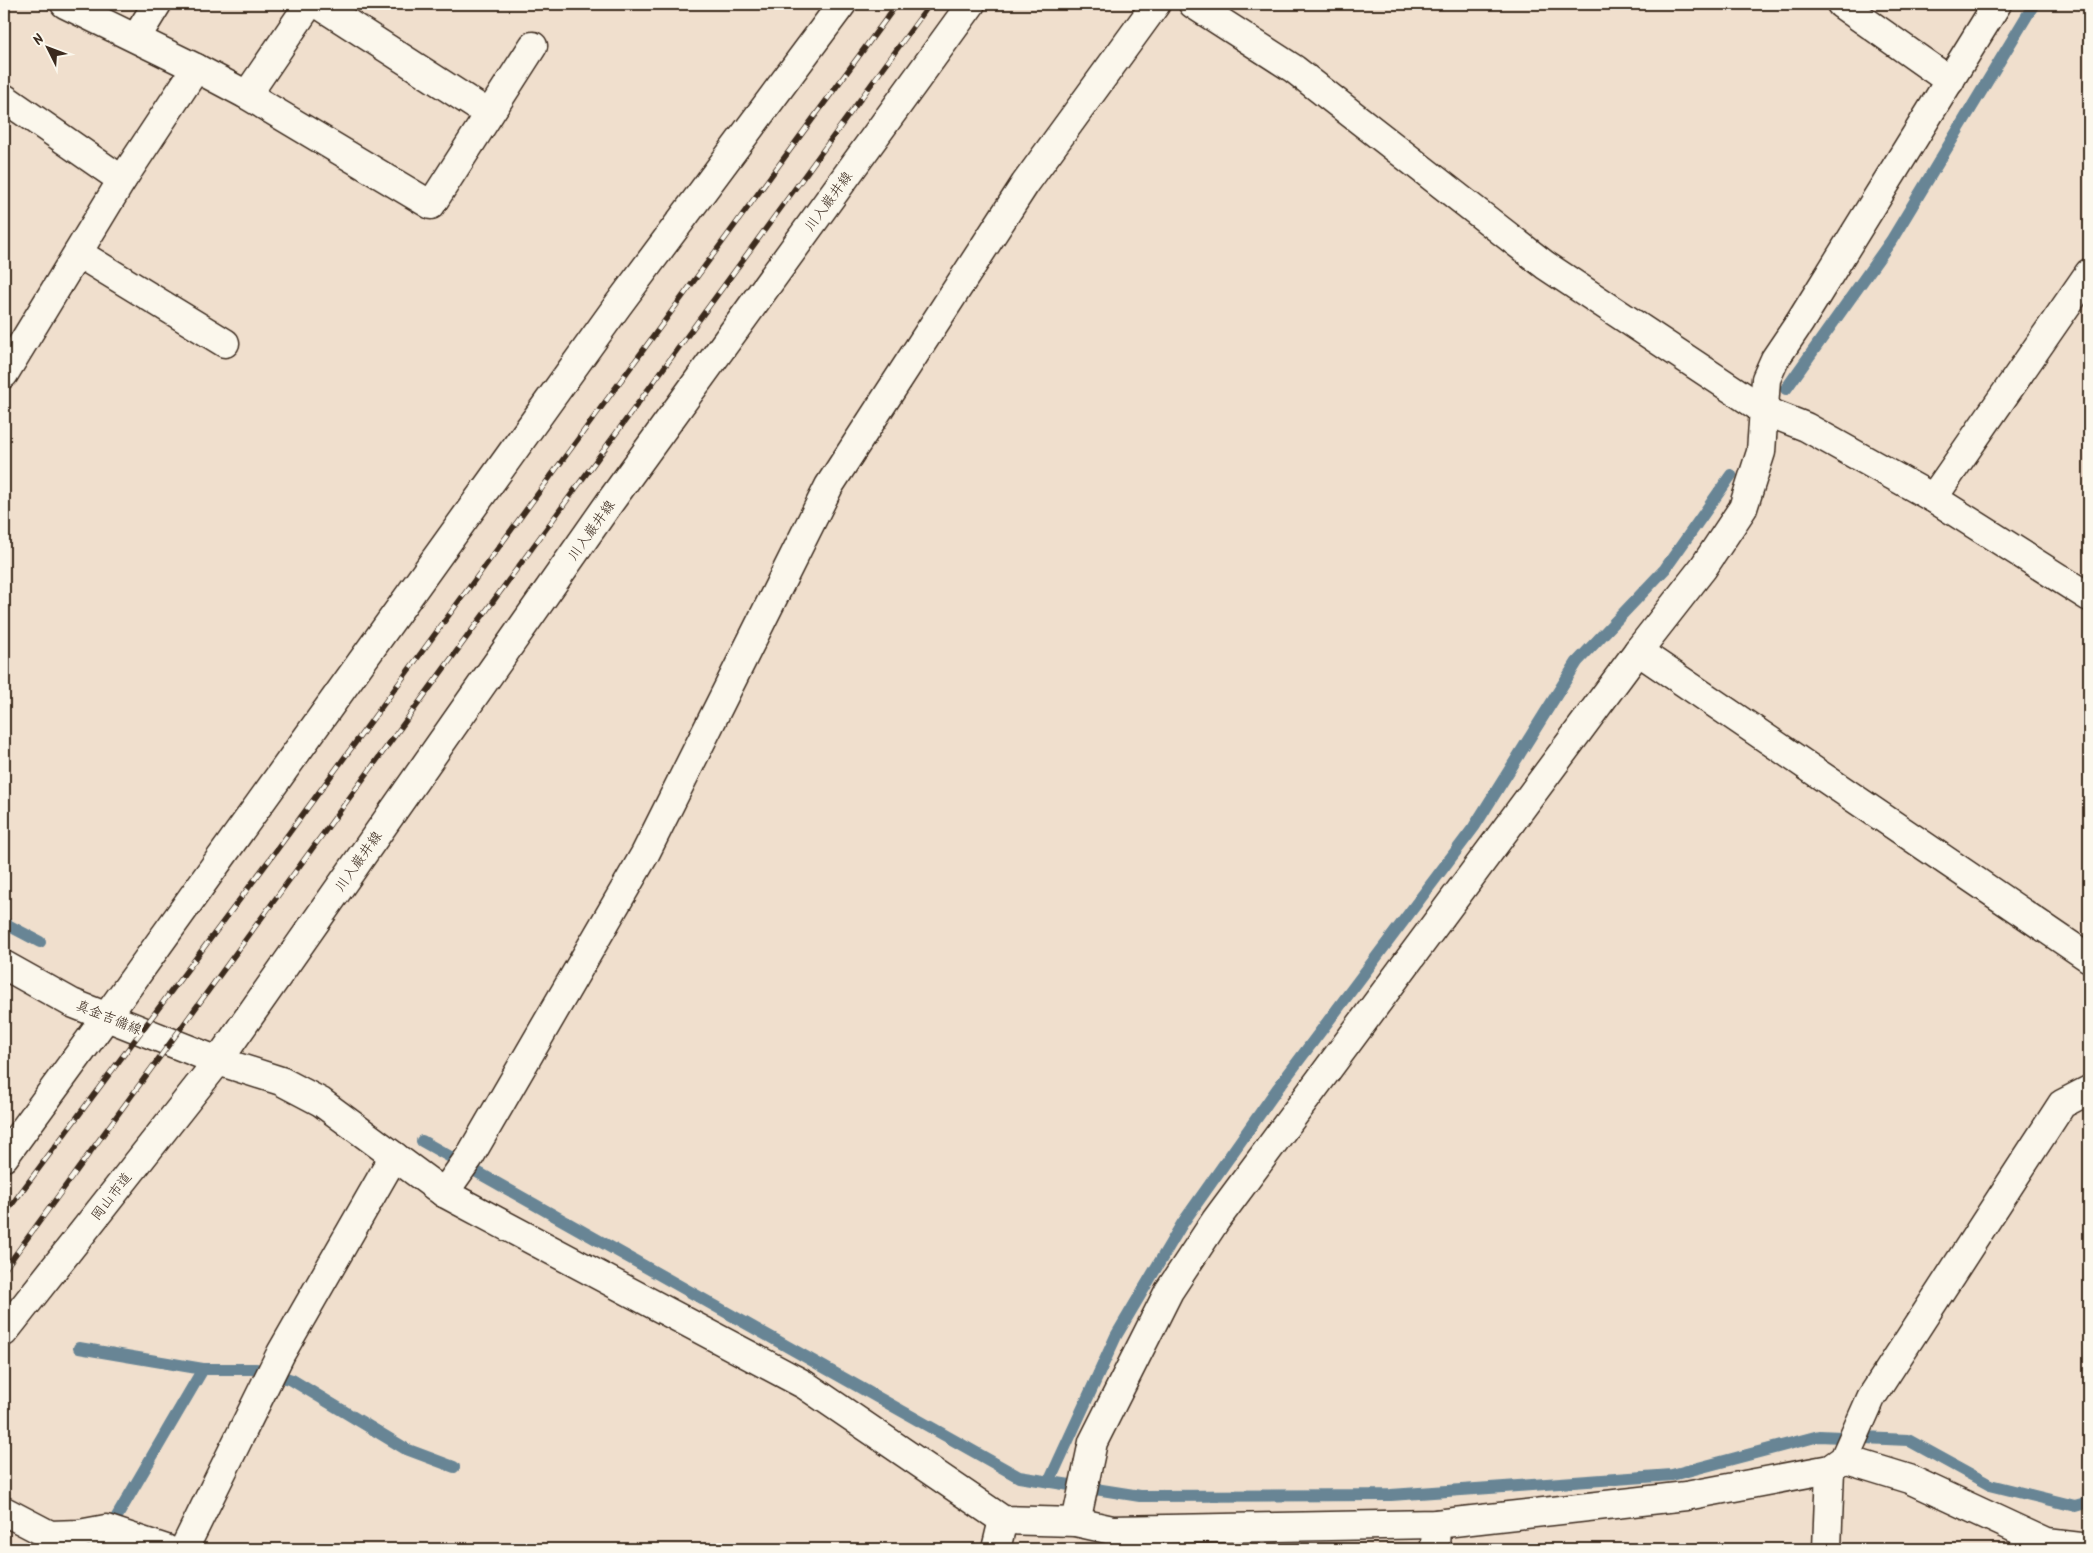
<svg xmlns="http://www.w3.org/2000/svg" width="2093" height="1553" font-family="Kalam,'Klee One',sans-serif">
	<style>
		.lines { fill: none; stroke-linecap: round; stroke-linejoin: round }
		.stream { stroke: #678595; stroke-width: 12 }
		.minor-casing { stroke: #3b2a1e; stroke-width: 31 }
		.tertiary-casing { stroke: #3b2a1e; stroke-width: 31 }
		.secondary-casing { stroke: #3b2a1e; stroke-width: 31 }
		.minor { stroke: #fbf7ec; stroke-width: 28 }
		.tertiary { stroke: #fbf7ec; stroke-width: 28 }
		.secondary { stroke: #fbf7ec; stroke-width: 28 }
		.rail-casing { stroke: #3b2a1e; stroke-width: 5.5 }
		.rail { stroke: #fbf7ec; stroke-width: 4; stroke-dasharray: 11; stroke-linecap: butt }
		.labels { text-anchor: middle; stroke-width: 5; stroke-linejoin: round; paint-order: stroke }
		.street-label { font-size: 14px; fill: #3b2a1e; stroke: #fbf7ec }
	</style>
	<rect width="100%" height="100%" fill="#f0dfcd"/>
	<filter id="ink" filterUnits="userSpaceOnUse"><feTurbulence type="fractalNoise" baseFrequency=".02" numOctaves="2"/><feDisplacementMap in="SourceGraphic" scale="10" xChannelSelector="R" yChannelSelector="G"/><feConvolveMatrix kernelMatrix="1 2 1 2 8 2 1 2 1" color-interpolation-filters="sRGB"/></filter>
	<g filter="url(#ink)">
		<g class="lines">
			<g class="stream">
				<path d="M1786,389L1891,241L2034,4"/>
				<path d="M4,923L40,942"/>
				<path d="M422,1141L1019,1477L1140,1496L1391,1495L1672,1475L1819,1436L1908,1440L1990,1485L2075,1506L2089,1502"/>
				<path d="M79,1348L203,1369H256L292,1380L406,1449L454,1467"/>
				<path d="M1049,1482L1116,1336L1182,1224L1278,1088L1474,827L1577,662L1665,569L1731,475"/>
				<path d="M98,1549L203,1369"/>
			</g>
			<defs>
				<g id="minor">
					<path d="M65,4L196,68L247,95L431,205L533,46"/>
					<path d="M318,4L489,114"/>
					<path d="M1193,4L1294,69L1545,265L1765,411L1806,427L1933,498L2089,597"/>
					<path d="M1841,4L1950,81"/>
					<path d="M136,38L157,4"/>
					<path d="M247,95L309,4"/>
					<path d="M4,98L122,180"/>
					<path d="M78,253L225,343"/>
					<path d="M4,374L122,180L196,68"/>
					<path d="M1933,498L2089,273"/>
					<path d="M1638,651L2089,958"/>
					<path d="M218,1061L281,1081L321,1102L444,1193L805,1385L1003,1520L1076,1522L1112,1530L1436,1524L1686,1496L1830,1469L1844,1459L1871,1398L2062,1104L2089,1090"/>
					<path d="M444,1193L470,1156L645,854L829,486L1025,184L1156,4"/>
					<path d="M1844,1459L1909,1479L2047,1543L2089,1548"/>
					<path d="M4,1511L50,1535L79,1534L106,1529L166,1549"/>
					<path d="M1076,1522L1093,1442L1169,1291L1216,1220L1638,651L1703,568L1743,508L1761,452L1766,379L1775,359L1800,322L1997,4"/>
					<path d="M184,1549L281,1353L394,1156"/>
					<path d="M996,1549L1003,1520"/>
					<path d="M1435,1549L1436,1524"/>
					<path d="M1827,1549L1830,1469"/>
				</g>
				<g id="tertiary">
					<path d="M4,1157L107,1016"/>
					<path d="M4,1332L218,1061"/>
				</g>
				<g id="secondary">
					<path d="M4,965L72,1003L218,1061L610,502L971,4"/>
					<path d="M107,1016L618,305L842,4"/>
				</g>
			</defs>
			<use href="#minor" class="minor-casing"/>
			<use href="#tertiary" class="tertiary-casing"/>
			<use href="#secondary" class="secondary-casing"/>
			<use href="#minor" class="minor"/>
			<use href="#tertiary" class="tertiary"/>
			<use href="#secondary" class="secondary"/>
			<defs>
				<g id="rail">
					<path d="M4,1215L270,859L897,4"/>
					<path d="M4,1270L930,4"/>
				</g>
			</defs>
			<use href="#rail" class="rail-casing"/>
			<use href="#rail" class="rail"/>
		</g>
	</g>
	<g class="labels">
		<g class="street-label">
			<text transform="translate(828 201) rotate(-54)" y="5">川入巌井線</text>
			<text transform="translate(591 530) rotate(-55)" y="5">川入巌井線</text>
			<text transform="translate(358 861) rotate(-55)" y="5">川入巌井線</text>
			<text transform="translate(109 1017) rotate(22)" y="5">真金吉備線</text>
			<text transform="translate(111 1196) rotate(-52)" y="5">岡山市道</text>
		</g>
	</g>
	<rect width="2093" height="1553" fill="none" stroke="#fbf7ec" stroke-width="20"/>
	<rect x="10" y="10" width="2073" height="1533" fill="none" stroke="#3b2a1e" stroke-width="2" filter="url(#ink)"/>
	<g transform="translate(48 48) rotate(312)" stroke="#fbf7ec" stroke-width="4" paint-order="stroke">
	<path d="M0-4L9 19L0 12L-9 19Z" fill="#3b2a1e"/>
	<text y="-8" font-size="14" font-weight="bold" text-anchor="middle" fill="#3b2a1e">N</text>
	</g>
</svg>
